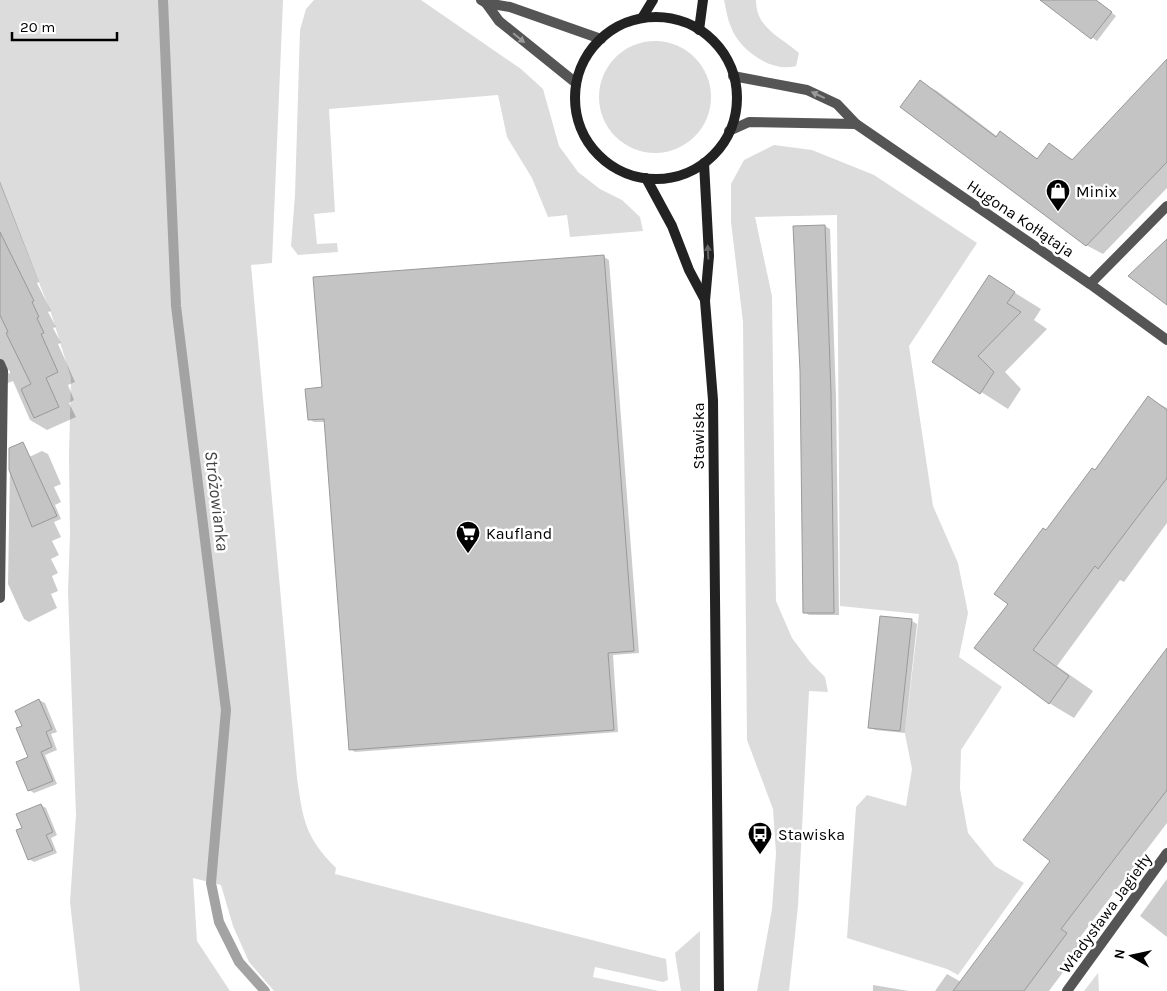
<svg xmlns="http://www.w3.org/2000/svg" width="1167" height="991" font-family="Karla,sans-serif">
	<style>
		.green { fill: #dcdcdc }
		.shadow { fill: #0003 }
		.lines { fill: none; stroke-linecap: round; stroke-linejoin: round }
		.stream { stroke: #a3a3a3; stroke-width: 10 }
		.building { fill: #c4c4c4; stroke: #999 }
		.minor { stroke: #555; stroke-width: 10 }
		.tertiary { stroke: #555; stroke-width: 10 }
		.secondary { stroke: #222; stroke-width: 10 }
		.oneway { fill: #999 }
		.oneway2 { fill: #646464 }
		.labels { text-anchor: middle; stroke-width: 5; stroke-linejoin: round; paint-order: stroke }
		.poi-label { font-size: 16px; fill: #000; stroke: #fff; text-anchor: start }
		.street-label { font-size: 16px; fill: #000; stroke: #fff }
		.water-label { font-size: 18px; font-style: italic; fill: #444; stroke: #fff }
	</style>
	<rect width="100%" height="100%" fill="#fff"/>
	<g class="green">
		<path d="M0,0H283L272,263L251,265L297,778C303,820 305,837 336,868L335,874L666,959L668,980L663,982L595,967L593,977L659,991H274L249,962L233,926L221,885L193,878L197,941L230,991H80L70,902L76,815L68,592L70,534L69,455L71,378L51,313L0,184Z"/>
		<path d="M314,0H421L521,69L543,89L559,146L578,172L600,189L622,200L640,217L643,231L570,237L567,215L548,217L532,178L507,137L498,95L329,109L335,212L314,214L317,244L337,243L338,252L298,255L291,246L295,195L300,30L306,9Z"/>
		<path d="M724,0H756C756,28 779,36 799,53L796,66C772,73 739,50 731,27C727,18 726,9 724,0Z"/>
		<circle cx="655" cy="97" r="56"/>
		<path d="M774,145L812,150L874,175L977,243L909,346L933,506L958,563L968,613L959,657L1002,687L961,750L960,789L968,833L995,866L1024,883L958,975L947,969L847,938L856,807L867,795L906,806L912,769L905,734L919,614L840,606L837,215L755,217L772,296L776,601L792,638L810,662L825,677L828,692L809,691L798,906L789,991H757L772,909L776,853L773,809L747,740L743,322L731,222V184L744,160Z"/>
		<path d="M700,931V991H681L675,953Z"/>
		<path d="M1098,973L1099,991H1084Z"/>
	</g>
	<g class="shadow">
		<path d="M1042,0H1095L1116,16L1097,41Z"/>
		<path d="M1167,71V188L1103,254L1086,245L920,82L937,91L998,137L1001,133L1038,159L1049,145L1074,160Z"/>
		<path d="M0,181L39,282L37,283L51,311L48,312L56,327L53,328L61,343L58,344L75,382L68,385L74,400L69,403L76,417L47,430L30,420L13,381L0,386V368L10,374V371L0,365Z"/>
		<path d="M825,226L830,229L836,397L839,615H809L804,612Z"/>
		<path d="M604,257L609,260L639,653L613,655L618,732L355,752L350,749L325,422H314L309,419L323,388Z"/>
		<path d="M989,277L1041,309L1034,320L1047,329L1005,372L1021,389L1008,409L934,362Z"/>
		<path d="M1148,398L1167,408V523L1124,582L1120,580L1057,666L1093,691L1074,718L1049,703L1010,604L1046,532L1095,471Z"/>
		<path d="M42,451L48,454L61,484L54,487L61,502L55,505L61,519L54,522L61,537L52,541L59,555L51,559L58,573L52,576L58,591L51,594L57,608L29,622L24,619L8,584L10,466Z"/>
		<path d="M881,617L912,621L917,624L905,733L875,730L870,727Z"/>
		<path d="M1167,668V823L1078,940L1084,944L1049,991H935L947,974L961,982L1051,860Z"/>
		<path d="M39,700L45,703L57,732L51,734L57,750L45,755L57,784L34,793L29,790V758Z"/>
		<path d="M41,805L46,808L57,835L51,838L57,853L34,862L29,859L24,829Z"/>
		<path d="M1167,879V937L1140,916Z"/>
		<path d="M873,985L909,991H873Z"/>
	</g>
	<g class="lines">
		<path class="stream" d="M163,0L176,306L226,710L211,883L219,922L239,962L265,991"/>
	</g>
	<g class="building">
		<path d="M1040,0H1096L1112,12L1091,39Z"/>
		<path d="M1167,59V162L1086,246L900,107L920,80L996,137L1000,131L1037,159L1049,143L1072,160Z"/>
		<path d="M825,225L831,393L834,613H803L800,371L793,226Z"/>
		<path d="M0,232L34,301L32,302L39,317L37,318L44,333L41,334L58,372L46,378L59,407L34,418L21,389L31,384L6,333L8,332L0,315Z"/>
		<path d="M1167,239V305L1128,276Z"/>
		<path d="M604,255L634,651L608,653L614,730L349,750L324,419L308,420L305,389L322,387L313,277Z"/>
		<path d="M989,275L1015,292L1007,303L1021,312L978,356L994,372L980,394L932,362Z"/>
		<path d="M1148,396L1167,410V478L1098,569L1095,566L1033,650L1069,676L1049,704L974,648L1008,604L994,594L1043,528L1046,530L1092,468L1095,470Z"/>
		<path d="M23,442L57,516L32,527L9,470V448Z"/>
		<path d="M880,616L912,619L900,731L868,728Z"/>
		<path d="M1167,648V790L1061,929L1067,933L1024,991H953L1050,861L1023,840Z"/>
		<path d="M39,699L52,729L46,732L52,747L41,752L53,781L28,791L16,762L28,757L16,728L22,726L15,711Z"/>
		<path d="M41,804L53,832L46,835L53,850L28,860L16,830L22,828L16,814Z"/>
	</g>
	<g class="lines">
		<g class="minor">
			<path d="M1090,284L1167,206"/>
			<path d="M0,364L3,371L0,598"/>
			<path d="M1067,991L1167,853"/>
		</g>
		<g class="tertiary">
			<path d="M481,0L486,3L499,21L576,83"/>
			<path d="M486,3L510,7L601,39"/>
			<path d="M733,76L807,90L837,104L856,124L1090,284L1167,340"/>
			<path d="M729,131L749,122L856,124"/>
		</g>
		<g class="secondary">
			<circle cx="656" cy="98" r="81"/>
			<path d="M642,18L653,0"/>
			<path d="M699,30L703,0"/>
			<path d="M704,163L709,256L705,301L713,400L719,991"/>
			<path d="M646,178L672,226L689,270L705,300"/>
		</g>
	</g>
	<defs><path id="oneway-solid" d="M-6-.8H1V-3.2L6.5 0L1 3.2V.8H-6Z" transform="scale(1.25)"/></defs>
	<g class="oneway">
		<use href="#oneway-solid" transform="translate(519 38) rotate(39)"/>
		<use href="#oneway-solid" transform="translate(818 95) rotate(-155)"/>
	</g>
	<use class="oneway2" href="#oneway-solid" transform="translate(708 252) rotate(-93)"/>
	<defs>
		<symbol id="shop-pin" viewBox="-11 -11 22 30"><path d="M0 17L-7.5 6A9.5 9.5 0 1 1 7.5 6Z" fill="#000" stroke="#fff"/><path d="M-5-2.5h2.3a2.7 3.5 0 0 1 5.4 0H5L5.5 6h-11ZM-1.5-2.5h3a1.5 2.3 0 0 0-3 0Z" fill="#fff"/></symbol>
		<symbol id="supermarket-pin" viewBox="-11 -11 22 30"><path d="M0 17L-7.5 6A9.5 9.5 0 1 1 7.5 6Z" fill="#000" stroke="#fff"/><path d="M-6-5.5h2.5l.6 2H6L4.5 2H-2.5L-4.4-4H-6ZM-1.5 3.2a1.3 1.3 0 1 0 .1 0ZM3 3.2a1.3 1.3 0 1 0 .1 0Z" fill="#fff"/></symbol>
		<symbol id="bus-pin" viewBox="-11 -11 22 30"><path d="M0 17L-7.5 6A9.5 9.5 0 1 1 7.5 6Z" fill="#000" stroke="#fff"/><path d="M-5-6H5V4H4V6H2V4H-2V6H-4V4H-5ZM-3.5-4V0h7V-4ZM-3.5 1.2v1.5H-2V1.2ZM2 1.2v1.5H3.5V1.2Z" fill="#fff"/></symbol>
	</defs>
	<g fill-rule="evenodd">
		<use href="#shop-pin" x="1044" y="177" width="28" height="38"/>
		<use href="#supermarket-pin" x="454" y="519" width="28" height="38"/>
		<use href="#bus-pin" x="746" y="820" width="28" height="38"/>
	</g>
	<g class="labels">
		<g class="poi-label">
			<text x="1076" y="197">Minix</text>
			<text x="486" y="539">Kaufland</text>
			<text x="778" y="840">Stawiska</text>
		</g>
		<g class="street-label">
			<text transform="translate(1021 218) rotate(34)" y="6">Hugona Kołłątaja</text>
			<text transform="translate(698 436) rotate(-90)" y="6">Stawiska</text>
			<text transform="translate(1105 913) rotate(-54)" y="6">Władysława Jagiełły</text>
		</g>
		<g class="water-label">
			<text transform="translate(217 501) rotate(83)" y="6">Stróżowianka</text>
		</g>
	</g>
	<g transform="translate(1132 956) rotate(279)" stroke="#ffffff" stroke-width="4" paint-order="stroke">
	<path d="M0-4L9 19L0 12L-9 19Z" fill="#000000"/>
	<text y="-8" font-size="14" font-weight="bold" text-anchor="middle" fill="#000000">N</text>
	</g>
	<path d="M12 32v8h105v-8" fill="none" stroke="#000000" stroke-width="2.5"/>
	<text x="20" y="32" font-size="15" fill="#000000" stroke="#ffffff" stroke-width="4" paint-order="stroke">20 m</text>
</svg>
